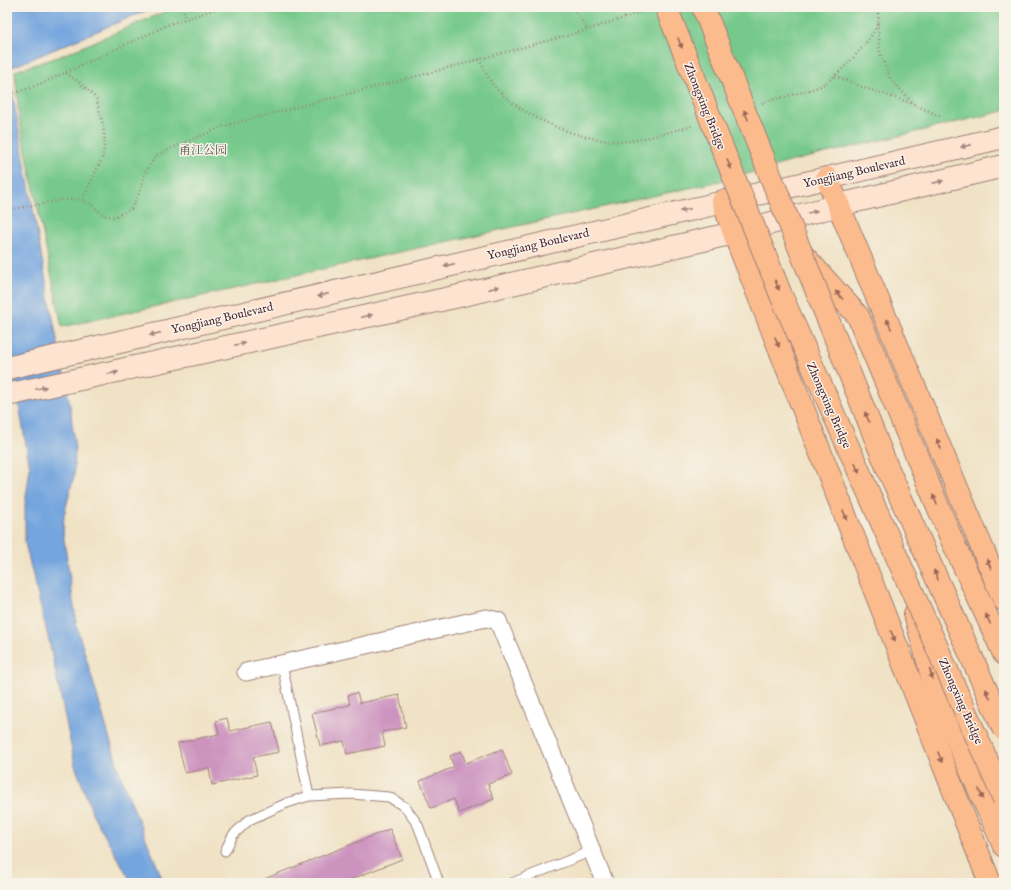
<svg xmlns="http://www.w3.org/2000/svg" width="1011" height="890" font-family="'IM FELL English','Noto Serif SC',serif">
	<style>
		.green { fill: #76c98b; stroke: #60745b }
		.water { fill: #74a5de; stroke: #5f6284 }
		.building { fill: #cc93bf }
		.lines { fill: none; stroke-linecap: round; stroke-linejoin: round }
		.service-casing { stroke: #9d8078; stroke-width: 11 }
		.minor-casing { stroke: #9d8078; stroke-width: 19 }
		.secondary-casing { stroke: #9d8078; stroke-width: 24 }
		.primary-casing { stroke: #9d8078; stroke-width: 24 }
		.path { stroke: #9d8078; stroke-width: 2.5; stroke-dasharray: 1 3; stroke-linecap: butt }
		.service { stroke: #fff; stroke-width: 9 }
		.minor { stroke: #fff; stroke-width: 17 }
		.secondary { stroke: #fde4d1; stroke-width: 22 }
		.primary { stroke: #fbbb8d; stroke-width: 22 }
		.primary-bridge-casing { stroke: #9d8078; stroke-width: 24; stroke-linecap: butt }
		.primary-bridge { stroke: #fbbb8d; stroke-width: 22 }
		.oneway { fill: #9a6557 }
		.oneway2 { fill: #a4827e }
		.labels { text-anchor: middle; stroke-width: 3; stroke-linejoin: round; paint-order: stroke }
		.street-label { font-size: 12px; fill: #4a1f2b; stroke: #f7f3e8 }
		.park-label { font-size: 12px; fill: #575248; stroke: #f7f3e8 }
	</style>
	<rect width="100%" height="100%" fill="#f7f3e8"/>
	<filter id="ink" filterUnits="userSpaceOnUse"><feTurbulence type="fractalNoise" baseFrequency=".025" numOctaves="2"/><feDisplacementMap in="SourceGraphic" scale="8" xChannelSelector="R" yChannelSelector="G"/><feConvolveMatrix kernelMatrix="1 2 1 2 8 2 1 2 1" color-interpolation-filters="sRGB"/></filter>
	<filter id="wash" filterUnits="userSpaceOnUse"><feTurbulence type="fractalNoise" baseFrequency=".012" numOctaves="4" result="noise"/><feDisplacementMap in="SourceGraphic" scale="16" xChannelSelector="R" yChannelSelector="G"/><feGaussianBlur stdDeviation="0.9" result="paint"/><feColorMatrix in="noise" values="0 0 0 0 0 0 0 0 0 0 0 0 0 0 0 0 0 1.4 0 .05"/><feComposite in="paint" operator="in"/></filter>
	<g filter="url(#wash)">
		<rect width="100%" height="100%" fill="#f0e2c5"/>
		<path class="green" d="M176,7H1004V111L797,160L725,180L62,327L19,117L15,71L58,57Z"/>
		<path class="water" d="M7,7H154L8,69L49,298L70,405L75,449L74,476L64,515L63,532L77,627L121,777L164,883H132L93,815L75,765L49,641L25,543V504L30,468L7,337Z"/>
		<g id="blocks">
			<g class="building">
				<path d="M357,693L360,703L399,695L406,727L382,732L385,746L347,754L344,741L320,746L312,713L350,705L348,695Z"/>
				<path d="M227,718L230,731L272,722L279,752L253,757L257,775L212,785L209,768L185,773L178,743L219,734L216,721Z"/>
				<path d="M502,749L512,775L488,784L494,799L459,813L454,799L431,808L420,781L454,767L450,756L461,751L466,763Z"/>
				<path d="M390,829L402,859L342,883H254Z"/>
			</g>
		</g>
	</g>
	<g filter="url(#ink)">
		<use href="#blocks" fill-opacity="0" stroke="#9d8078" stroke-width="1"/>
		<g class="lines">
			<defs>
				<g id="service">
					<path d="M282,664L309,796"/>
					<path d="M225,851L233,835L249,820L287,803L309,796L351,794L389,797L405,807L418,825L439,883"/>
					<path d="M512,883L592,851"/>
				</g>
				<path id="minor" d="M246,672L486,618L498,621L605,883"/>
				<g id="secondary">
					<path d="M7,368L1004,137"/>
					<path d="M7,395L450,298L734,233L839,205L1004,166"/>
				</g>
				<g id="primary">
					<path d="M827,178L1004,600"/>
					<path d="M723,201L734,233L990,883"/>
					<path d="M803,255L858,316L952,540L1004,654"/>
					<path d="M915,614L937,694L1004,846"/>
				</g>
			</defs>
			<use href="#service" class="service-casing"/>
			<use href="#minor" class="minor-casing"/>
			<use href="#secondary" class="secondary-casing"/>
			<use href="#primary" class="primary-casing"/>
			<g class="path">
				<path d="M183,7L185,16"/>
				<path d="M573,7L587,30"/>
				<path d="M878,23L880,53L891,80L915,105L942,117"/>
				<path d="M479,59C484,68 488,79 494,86C522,118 587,145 630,141C649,138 673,131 692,126"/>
				<path d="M66,73L79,82L96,98L103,125L105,143L102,158L82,201"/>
				<path d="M835,76L865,88L914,104"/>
				<path d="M7,96L45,82L170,24L222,7"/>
				<path d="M762,103C780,97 800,94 818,87C834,81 874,39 878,22C879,18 878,12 878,7"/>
				<path d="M7,210L63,200L78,199L91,204L103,215L114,217L131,209L140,192L145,173L156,156L170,149L224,126L440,70L587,30L647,10"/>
			</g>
			<use href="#service" class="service"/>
			<use href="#minor" class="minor"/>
			<use href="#secondary" class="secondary"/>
			<use href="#primary" class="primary"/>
			<defs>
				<g id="primary-bridge">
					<path d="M666,7L781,295L1004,799"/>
					<path d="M703,7L887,467L1004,730"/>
				</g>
			</defs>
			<use href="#primary-bridge" class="primary-bridge-casing"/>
			<use href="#primary-bridge" class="primary-bridge"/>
		</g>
		<defs><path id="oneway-solid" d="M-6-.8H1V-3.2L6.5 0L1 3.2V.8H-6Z"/></defs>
		<g class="oneway">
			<use href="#oneway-solid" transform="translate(680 43) rotate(68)"/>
			<use href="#oneway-solid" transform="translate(746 115) rotate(-112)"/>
			<use href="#oneway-solid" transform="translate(729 164) rotate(68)"/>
			<use href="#oneway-solid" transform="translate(777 285) rotate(68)"/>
			<use href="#oneway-solid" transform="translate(839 295) rotate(-132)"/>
			<use href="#oneway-solid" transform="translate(889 324) rotate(-113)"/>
			<use href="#oneway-solid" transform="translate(777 342) rotate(68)"/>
			<use href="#oneway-solid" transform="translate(867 417) rotate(-112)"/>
			<use href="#oneway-solid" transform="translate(939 444) rotate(-113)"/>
			<use href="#oneway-solid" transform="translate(857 468) rotate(66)"/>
			<use href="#oneway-solid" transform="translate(935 500) rotate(-113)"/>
			<use href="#oneway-solid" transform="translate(845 515) rotate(68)"/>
			<use href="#oneway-solid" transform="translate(989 564) rotate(-113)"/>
			<use href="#oneway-solid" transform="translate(936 575) rotate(-114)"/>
			<use href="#oneway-solid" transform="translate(988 619) rotate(-114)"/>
			<use href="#oneway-solid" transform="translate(893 636) rotate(68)"/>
			<use href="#oneway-solid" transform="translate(931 674) rotate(75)"/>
			<use href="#oneway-solid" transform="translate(988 694) rotate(-114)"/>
			<use href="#oneway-solid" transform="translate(940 757) rotate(68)"/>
			<use href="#oneway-solid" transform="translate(981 794) rotate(66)"/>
		</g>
		<g class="oneway2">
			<use href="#oneway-solid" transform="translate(966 146) rotate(167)"/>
			<use href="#oneway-solid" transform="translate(938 182) rotate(-13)"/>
			<use href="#oneway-solid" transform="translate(685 210) rotate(167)"/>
			<use href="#oneway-solid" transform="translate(812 212) rotate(-15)"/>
			<use href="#oneway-solid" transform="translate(449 265) rotate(167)"/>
			<use href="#oneway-solid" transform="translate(494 288) rotate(-13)"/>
			<use href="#oneway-solid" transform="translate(323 295) rotate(167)"/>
			<use href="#oneway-solid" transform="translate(367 316) rotate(-13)"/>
			<use href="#oneway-solid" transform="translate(155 334) rotate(167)"/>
			<use href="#oneway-solid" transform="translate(240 344) rotate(-13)"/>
			<use href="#oneway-solid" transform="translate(113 373) rotate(-13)"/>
			<use href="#oneway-solid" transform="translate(41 388) rotate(-12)"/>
		</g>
	</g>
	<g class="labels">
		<g class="street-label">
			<text transform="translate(705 106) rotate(68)" y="4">Zhongxing Bridge</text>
			<text transform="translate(854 172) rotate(-13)" y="4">Yongjiang Boulevard</text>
			<text transform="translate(538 244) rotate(-13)" y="4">Yongjiang Boulevard</text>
			<text transform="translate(222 318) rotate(-13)" y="4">Yongjiang Boulevard</text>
			<text transform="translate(829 405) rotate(66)" y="4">Zhongxing Bridge</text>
			<text transform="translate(961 701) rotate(66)" y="4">Zhongxing Bridge</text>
		</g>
		<g class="park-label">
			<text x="203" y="154">甬江公园</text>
		</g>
	</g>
	<rect width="1011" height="890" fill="none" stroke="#f7f3e8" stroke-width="24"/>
</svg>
